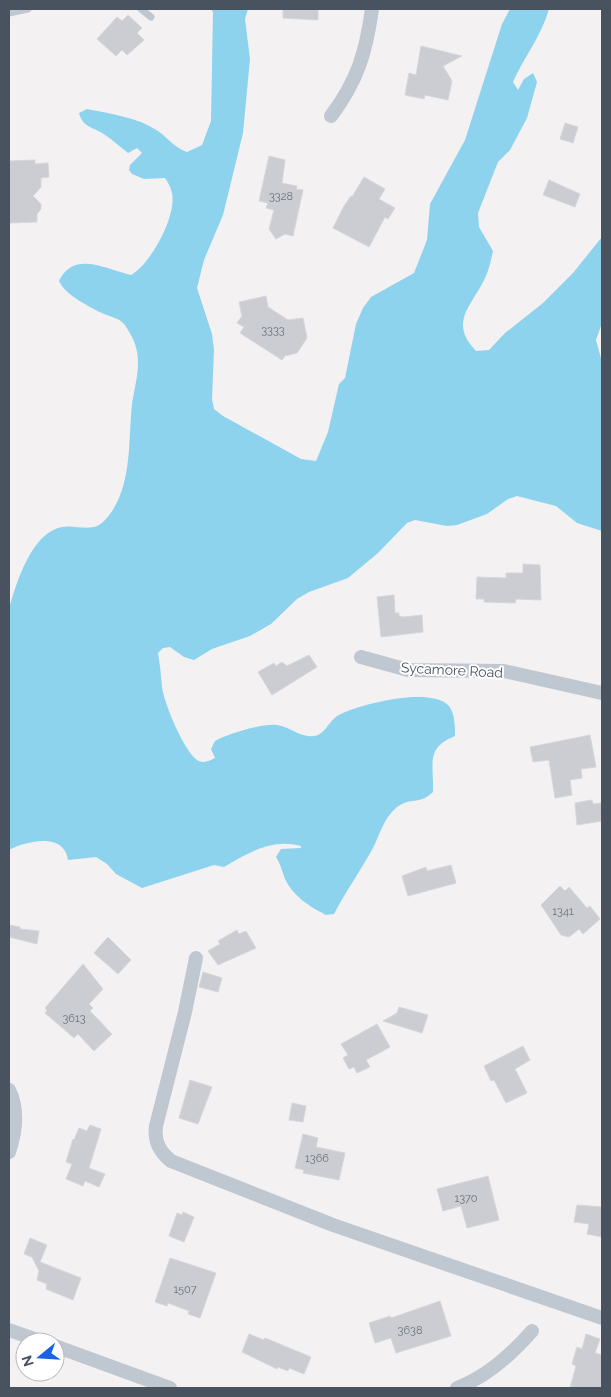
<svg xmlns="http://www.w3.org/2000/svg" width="611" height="1397" font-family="Raleway,sans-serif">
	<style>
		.water { fill: #8dd3ee }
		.building { fill: #cbcdd3; stroke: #d5d7dc }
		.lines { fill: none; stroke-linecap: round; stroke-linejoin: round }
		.service { stroke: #bfc7d0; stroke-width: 7 }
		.minor { stroke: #bfc7d0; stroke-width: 14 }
		.labels { text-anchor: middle; stroke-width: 4; stroke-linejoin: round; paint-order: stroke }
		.number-label { font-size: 11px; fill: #69727c }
		.street-label { font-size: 14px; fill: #48535f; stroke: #fff }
	</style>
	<rect width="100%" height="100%" fill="#f3f1f1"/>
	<path class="water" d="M211,9H248L245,19L250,59L243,133L223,215L204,260L197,288L212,334L214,350L212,399L214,409L223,416L301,459L316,461L328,432L339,384L345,378L356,324L363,308L371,297L414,273L427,240L430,204L465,140L502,24L510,9H549C542,35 524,57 513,82L518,90L524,79L533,73L537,82L527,118L510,150L498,162L478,213L479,227L493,251C491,260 489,270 485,278C472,306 448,322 476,351L489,350L505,333L543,303L573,273L602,237V323L596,340L602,362V531L577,523L556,506L517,496L508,499L487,514L457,525L447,526L415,520L407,523L378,553L348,578L309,592L297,599L271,624L250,636L212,649L194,660L184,657L170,647L163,648L158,653C160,664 161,676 162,687C164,703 184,751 197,760C203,764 209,761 215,758L211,749L215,741C227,734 263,723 277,725C290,727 301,738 314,736C325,735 329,720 339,715C360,704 431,686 449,706C455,714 455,726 455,736C425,748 434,764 433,792C418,806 411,796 396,808C384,818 380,834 373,848C361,870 346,891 334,914L326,915C310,907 293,896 285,879C282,871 281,865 276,857L281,849L301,848V846C271,838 249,853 224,867L214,865L142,888L116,874L107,864L96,857L68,860C64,832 27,841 9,850V609C16,583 32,532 62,527C77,524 93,534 105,520C133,490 128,442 132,404C135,384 142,364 135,344C133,338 128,329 124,324C119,318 111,317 104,314C91,308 65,295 59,281C74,250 105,269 131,275C151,264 177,215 172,193C171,188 168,182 165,178L144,179L132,174L129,170L130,165L142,153L137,148L128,153C120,147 113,140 105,135C94,127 83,128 79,113L87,109C111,114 137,117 158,131C168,138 175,148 187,152L202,145L211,121L213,12Z"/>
	<g class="building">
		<path d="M283,9H318V20L283,18Z"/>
		<path d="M128,15L142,28L137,33L144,40L127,55L122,50L116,56L97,39L117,17L122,21Z"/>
		<path d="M421,46L462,56L443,66L452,81L448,100L425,95L424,99L405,95L409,73L416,75Z"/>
		<path d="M565,123L578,127L573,143L560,139Z"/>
		<path d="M269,156L285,160L282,183L297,186L296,189L303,190L293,236L285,234L276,239L269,229L274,210L266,208L268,203L259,201Z"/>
		<path d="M35,160V164L48,163L49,177L41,178V187L33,196L41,204V209L37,214V222L9,223V161Z"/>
		<path d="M364,177L385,189L379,199L395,208L388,219L385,217L369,247L333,228L344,206L351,196L352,197Z"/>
		<path d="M549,180L580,194L575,207L543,195Z"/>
		<path d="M266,296L268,307L288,320L303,318L307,338L297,353L285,356L282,360L240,333L244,327L237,323L242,316L239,302Z"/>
		<path d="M523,564L540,565L541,600L516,599L515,603L484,602V599H476L477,577L506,578V573H523Z"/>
		<path d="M394,595L395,613H399V616L404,617L422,615L423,632L381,637L377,597Z"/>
		<path d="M309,655L317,667L272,695L258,672L274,663L276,666L282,662L287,666Z"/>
		<path d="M590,735L596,767L581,769L582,778L570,780L572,795L555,798L549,760L533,762L530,747Z"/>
		<path d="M592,800L593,804L602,803V821L577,825L575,803Z"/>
		<path d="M451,865L456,883L408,896L402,876L426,867L427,871Z"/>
		<path d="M560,886L565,891L569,887L587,908L590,906L600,919L583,934L579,929L569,937L561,935L541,905Z"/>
		<path d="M9,925L20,927V929L39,931L37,944L9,937Z"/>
		<path d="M237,930L239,934L246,931L256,948L218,965L208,951L220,944L218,941Z"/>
		<path d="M108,937L131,960L118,974L94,953Z"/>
		<path d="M83,964L103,989L89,1004L93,1008L90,1011L112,1034L94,1051L78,1034L74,1038L45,1013L47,1010L45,1008Z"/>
		<path d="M203,972L222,978L218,992L199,987Z"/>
		<path d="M399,1007L428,1015L422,1033L383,1021L397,1013Z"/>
		<path d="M377,1024L390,1047L366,1060L370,1067L357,1073L354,1067L349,1069L343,1058L348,1055L341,1044Z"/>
		<path d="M523,1046L530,1060L515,1069L527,1093L506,1103L494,1080L491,1081L484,1066Z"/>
		<path d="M190,1080L212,1087L198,1124L179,1118Z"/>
		<path d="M292,1103L306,1106L303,1122L289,1120Z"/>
		<path d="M90,1125L101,1129L89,1168L105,1174L99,1187L85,1181L83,1186L66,1179L72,1164L66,1162L73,1139L74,1140L79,1128L87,1131Z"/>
		<path d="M303,1134L318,1138L316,1147L345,1153L339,1180L303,1173L304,1170L295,1168Z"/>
		<path d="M488,1176L499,1220L467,1228L461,1206L443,1211L437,1189Z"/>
		<path d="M577,1205L602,1207V1237L587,1234L589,1224L574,1222Z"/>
		<path d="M183,1212L194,1217L184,1242L169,1236L177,1213L182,1215Z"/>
		<path d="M30,1238L47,1245L40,1262L81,1278L73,1300L46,1289L47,1284L37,1280L39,1271L32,1257L24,1254Z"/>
		<path d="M170,1258L216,1273L200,1318L188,1314L189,1311L168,1303L167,1306L155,1302Z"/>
		<path d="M440,1301L451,1336L396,1353L391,1338L375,1343L369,1323L390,1316L391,1318Z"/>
		<path d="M249,1334L264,1340L265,1338L311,1357L304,1374L289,1368L288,1371L278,1367L277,1369L242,1352Z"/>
		<path d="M586,1334L600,1339L595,1353L602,1355V1388H570L576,1366L572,1364L577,1347L582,1349Z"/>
	</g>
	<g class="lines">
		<g class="service">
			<path d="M141,9L151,17"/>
			<path d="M9,13L28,9"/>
		</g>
		<g class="minor">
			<path d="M331,116C358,80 366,52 372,9"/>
			<path d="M361,657L408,670L504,671L602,693"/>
			<path d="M196,958L185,1012L156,1126C154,1141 159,1151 171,1161L333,1225L602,1318"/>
			<path d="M9,1090C19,1110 16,1131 9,1152"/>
			<path d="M9,1330L43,1342"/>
			<path d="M55,1346L170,1388"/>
			<path d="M457,1388C487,1377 511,1355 532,1331"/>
		</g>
	</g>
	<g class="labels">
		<g class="number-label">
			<text x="281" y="200">3328</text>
			<text x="273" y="334">3333</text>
			<text x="563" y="915">1341</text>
			<text x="74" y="1022">3613</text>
			<text x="317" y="1162">1366</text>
			<text x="466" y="1202">1370</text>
			<text x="185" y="1293">1507</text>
			<text x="410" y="1334">3638</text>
		</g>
		<g class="street-label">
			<text transform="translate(452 670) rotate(3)" y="5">Sycamore Road</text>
		</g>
	</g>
	<rect width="611" height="1397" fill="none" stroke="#48535f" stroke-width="20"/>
	<g transform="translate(40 1357) rotate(252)"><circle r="24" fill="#ffffff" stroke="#b6babf"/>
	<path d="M0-4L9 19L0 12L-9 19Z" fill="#1764e8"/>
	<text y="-8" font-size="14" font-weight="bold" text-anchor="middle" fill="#48535f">N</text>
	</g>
</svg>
